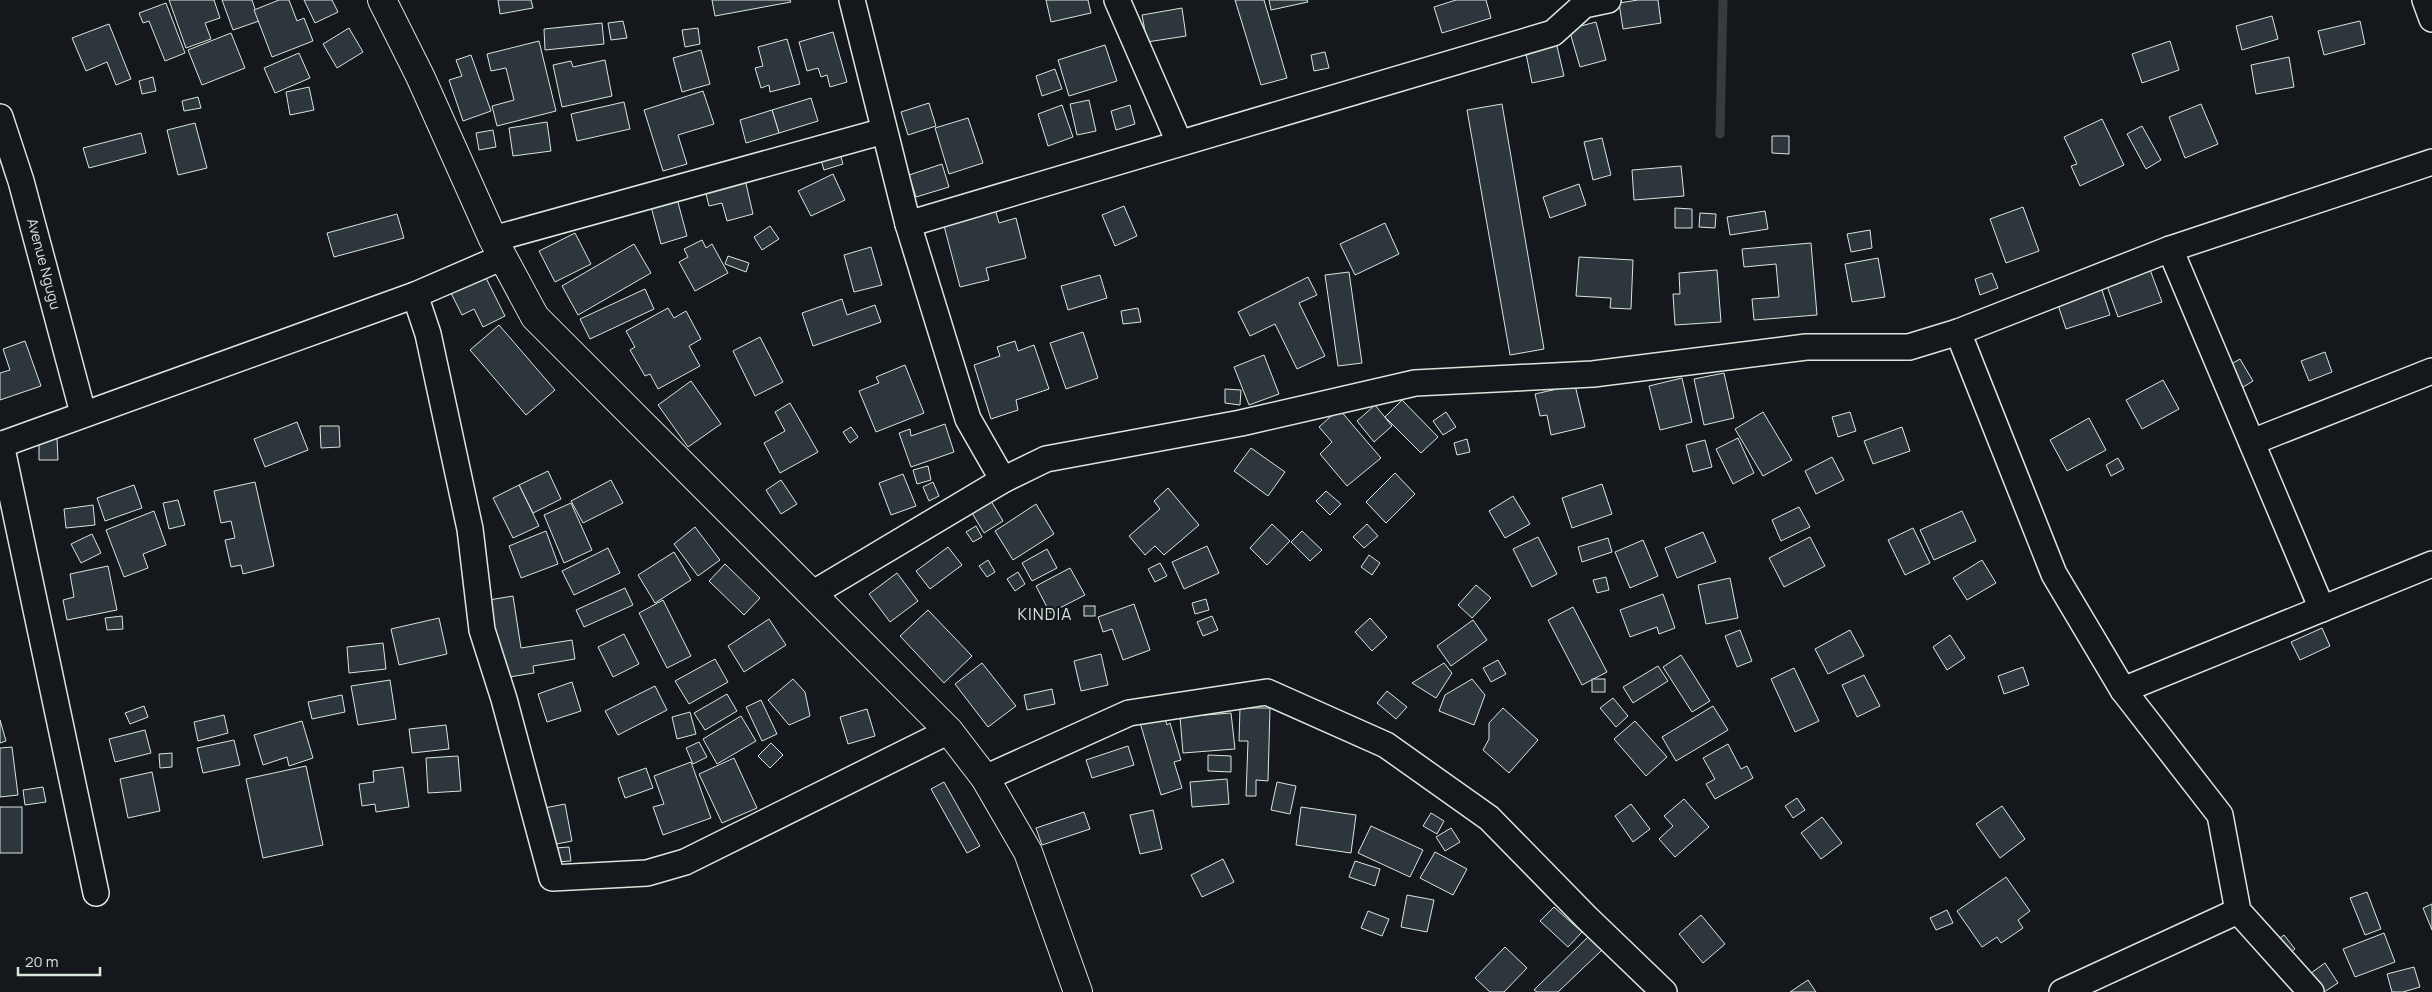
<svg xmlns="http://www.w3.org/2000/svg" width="2432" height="992" font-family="Manrope,sans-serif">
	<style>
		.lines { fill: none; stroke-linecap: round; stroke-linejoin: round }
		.stream { stroke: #363b3e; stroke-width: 9 }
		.building { fill: #2c363c; stroke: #d8e6dc }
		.minor-casing { stroke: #d8e6dc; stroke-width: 28 }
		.tertiary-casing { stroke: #d8e6dc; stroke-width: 30 }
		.minor { stroke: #14181c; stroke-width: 25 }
		.tertiary { stroke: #14181c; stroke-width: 28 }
		.labels { text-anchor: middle; stroke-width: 4; stroke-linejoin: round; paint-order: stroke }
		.street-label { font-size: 14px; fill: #d8e6dc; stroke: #14181c }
		.quarter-label { font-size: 16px; letter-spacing: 1px; fill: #d8e6dc; stroke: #14181c }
	</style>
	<rect width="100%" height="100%" fill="#14181c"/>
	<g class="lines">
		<path class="stream" d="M1720,134L1723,0"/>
	</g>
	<g class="building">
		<path d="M169,0H214L220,18L205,23L211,39L186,48Z"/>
		<path d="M222,0H252L259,21L233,30Z"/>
		<path d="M279,0H289L297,21L304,18L313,41L272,57L254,10Z"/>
		<path d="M304,0H332L338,12L315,23Z"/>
		<path d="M498,0H531L533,8L500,14Z"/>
		<path d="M712,0H790L791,2L715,16Z"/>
		<path d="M1046,0H1088L1091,13L1051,22Z"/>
		<path d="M1235,0H1264L1287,78L1261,85Z"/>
		<path d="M1269,0H1307L1308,2L1271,10Z"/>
		<path d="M1456,0H1486L1491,18L1442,33L1434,7Z"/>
		<path d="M1638,0H1658L1661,23L1623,29L1619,3Z"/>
		<path d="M166,3L185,53L165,61L149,21L143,23L139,13Z"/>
		<path d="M1182,8L1186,36L1147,42L1142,15Z"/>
		<path d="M2272,16L2278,39L2242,50L2236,26Z"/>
		<path d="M623,21L627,38L611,40L608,23Z"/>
		<path d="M2360,21L2365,44L2324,55L2318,31Z"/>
		<path d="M1596,22L1606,60L1580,67L1569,29Z"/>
		<path d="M602,23L604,44L545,50L544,29Z"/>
		<path d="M109,24L131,79L116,85L107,62L86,71L72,38Z"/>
		<path d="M349,28L363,52L337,68L323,44Z"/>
		<path d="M698,28L700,44L685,47L682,30Z"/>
		<path d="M833,32L847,82L830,87L827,75L821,77L818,68L807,71L799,42Z"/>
		<path d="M231,33L245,68L202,85L188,50Z"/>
		<path d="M787,39L800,84L770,92L769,85L761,88L755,68L763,66L758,47Z"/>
		<path d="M539,41L556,111L497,126L492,106L514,100L506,68L491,71L487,54Z"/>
		<path d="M2170,41L2179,70L2142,83L2132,54Z"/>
		<path d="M1556,42L1564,76L1532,83L1525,49Z"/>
		<path d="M1105,45L1117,81L1069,96L1058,60Z"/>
		<path d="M701,50L710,84L682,92L673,58Z"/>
		<path d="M1325,52L1329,68L1314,71L1311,55Z"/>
		<path d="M299,53L310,78L275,93L264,68Z"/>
		<path d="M471,55L491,111L463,121L449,80L462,76L456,60Z"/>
		<path d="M2289,57L2294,87L2256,94L2251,65Z"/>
		<path d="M605,60L612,96L562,107L553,65L571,61L573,67Z"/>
		<path d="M1055,69L1062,89L1042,96L1036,76Z"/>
		<path d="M153,77L156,91L142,94L139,81Z"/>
		<path d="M309,87L314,110L290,115L286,92Z"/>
		<path d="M703,91L714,124L678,135L687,164L663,171L644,110Z"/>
		<path d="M198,97L201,108L184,111L182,101Z"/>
		<path d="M811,98L818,121L779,133L772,110Z"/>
		<path d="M1089,100L1096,131L1077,135L1070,104Z"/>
		<path d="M624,102L630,129L577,141L571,114Z"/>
		<path d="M929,103L936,126L908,135L901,112Z"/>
		<path d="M1502,104L1544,349L1510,355L1467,110Z"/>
		<path d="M2201,104L2218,144L2185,158L2169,117Z"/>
		<path d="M1062,105L1073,137L1048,146L1038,114Z"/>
		<path d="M1130,105L1135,124L1116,130L1111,111Z"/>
		<path d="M772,110L779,133L746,143L740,120Z"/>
		<path d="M968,118L983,163L949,174L935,128Z"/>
		<path d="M2102,119L2124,165L2080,186L2071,166L2077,164L2064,137Z"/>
		<path d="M547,122L551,151L513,156L509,128Z"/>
		<path d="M195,123L207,168L178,175L167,130Z"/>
		<path d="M2142,126L2161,160L2146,169L2127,134Z"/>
		<path d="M493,130L496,147L479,150L476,133Z"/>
		<path d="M141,133L146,153L89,168L83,148Z"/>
		<path d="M1772,136H1789V154L1772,153Z"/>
		<path d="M1602,138L1611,175L1593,180L1584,142Z"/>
		<path d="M836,140L843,164L824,170L817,147Z"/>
		<path d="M942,164L949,187L916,197L909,175Z"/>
		<path d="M1681,166L1684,196L1634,200L1632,170Z"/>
		<path d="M833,174L845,200L811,216L798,191Z"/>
		<path d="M744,175L753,214L727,221L722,203L709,206L704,186Z"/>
		<path d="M1579,184L1586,205L1550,218L1543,197Z"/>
		<path d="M676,195L687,236L661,244L650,203Z"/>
		<path d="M994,205L999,223L1016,218L1026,258L986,268L989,280L960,287L942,218Z"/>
		<path d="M1124,206L1137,236L1115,246L1102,215Z"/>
		<path d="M2023,207L2039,251L2006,263L1990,219Z"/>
		<path d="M1675,208L1692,209V228H1675Z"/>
		<path d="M1765,211L1768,229L1730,235L1727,217Z"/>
		<path d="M1700,213L1716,214L1715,228L1699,227Z"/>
		<path d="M397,214L404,238L334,257L327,233Z"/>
		<path d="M1385,223L1399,254L1355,275L1340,244Z"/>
		<path d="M770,226L779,239L762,250L754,237Z"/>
		<path d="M1870,230L1872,248L1851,252L1847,234Z"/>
		<path d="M575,233L591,264L555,282L539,251Z"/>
		<path d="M702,240L706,248L712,244L728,273L695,291L679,262L688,257L684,249Z"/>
		<path d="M1811,243L1817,315L1754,320L1752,299L1779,297L1776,264L1744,267L1742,249Z"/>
		<path d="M634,244L651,273L578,315L562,286Z"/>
		<path d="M871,247L882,285L854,292L844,255Z"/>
		<path d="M728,256L749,263L746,272L725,264Z"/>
		<path d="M1579,257L1633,260L1631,309L1610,308L1611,298L1576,296Z"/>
		<path d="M1878,258L1885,297L1852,302L1845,264Z"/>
		<path d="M2149,267L2162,302L2118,317L2106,283Z"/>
		<path d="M1717,270L1721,322L1675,325L1673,294H1680L1679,273Z"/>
		<path d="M1349,272L1362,363L1338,366L1325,275Z"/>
		<path d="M1992,273L1998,288L1980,295L1975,279Z"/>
		<path d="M1100,275L1107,298L1068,310L1061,286Z"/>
		<path d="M485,276L505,316L483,327L474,309L462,315L451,293Z"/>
		<path d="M1308,277L1317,295L1299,303L1325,356L1297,369L1275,324L1250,336L1238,312Z"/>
		<path d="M2100,284L2110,315L2066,329L2056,299Z"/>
		<path d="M645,289L654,309L590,339L580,319Z"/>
		<path d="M842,299L847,315L875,305L881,322L813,346L802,313Z"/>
		<path d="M668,308L674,318L686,311L701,339L689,346L700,366L658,389L650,374L645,376L630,350L635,347L626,331Z"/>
		<path d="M1138,308L1141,322L1123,324L1121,311Z"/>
		<path d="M499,325L555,390L526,415L470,350Z"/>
		<path d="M1083,332L1098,378L1066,389L1050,343Z"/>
		<path d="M760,337L783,382L755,396L733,351Z"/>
		<path d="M25,341L41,386L0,400V373L10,370L3,349Z"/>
		<path d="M1015,341L1018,351L1034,345L1049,389L1016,400L1018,410L991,419L974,365L1000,356L997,347Z"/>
		<path d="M2325,352L2332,372L2309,381L2301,361Z"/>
		<path d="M1264,355L1279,394L1249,405L1234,367Z"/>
		<path d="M2240,359L2253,381L2240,389L2226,367Z"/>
		<path d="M905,365L924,413L876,432L859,391L879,383L876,377Z"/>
		<path d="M1724,373L1734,418L1704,425L1694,379Z"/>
		<path d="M1682,378L1692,422L1660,430L1649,386Z"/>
		<path d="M2163,380L2179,409L2142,429L2126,400Z"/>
		<path d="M691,381L721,424L688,447L658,405Z"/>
		<path d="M1575,385L1585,427L1551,435L1547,415L1540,416L1535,394Z"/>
		<path d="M1225,389L1241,390L1240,405L1225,403Z"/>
		<path d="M1402,400L1438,437L1421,453L1385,417Z"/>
		<path d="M790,403L818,452L780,473L764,443L785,431L775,412Z"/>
		<path d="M1375,405L1392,426L1374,442L1357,421Z"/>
		<path d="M1339,409L1381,458L1347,486L1320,454L1332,442L1319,427Z"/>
		<path d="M1446,412L1456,427L1443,435L1433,421Z"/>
		<path d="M1763,412L1792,460L1763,476L1735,429Z"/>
		<path d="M1850,412L1856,431L1838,437L1832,417Z"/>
		<path d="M2089,418L2106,450L2067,471L2050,440Z"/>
		<path d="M297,422L308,450L265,467L254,439Z"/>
		<path d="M945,424L954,452L911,467L899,433L910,429L911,436Z"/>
		<path d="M320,426H339L340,447L321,448Z"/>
		<path d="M851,427L858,437L850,443L843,432Z"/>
		<path d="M1902,427L1910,451L1873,464L1864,441Z"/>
		<path d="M39,438H57L58,460H39Z"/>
		<path d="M1738,438L1754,473L1733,484L1716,449Z"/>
		<path d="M1467,439L1470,452L1457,455L1454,443Z"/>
		<path d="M1705,440L1712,467L1693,472L1686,445Z"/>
		<path d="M1251,448L1285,472L1268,496L1234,471Z"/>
		<path d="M1832,457L1844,480L1816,494L1805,471Z"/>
		<path d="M2118,458L2124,469L2111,476L2106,465Z"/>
		<path d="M928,466L931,480L917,484L913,470Z"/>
		<path d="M548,471L561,499L533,513L519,485Z"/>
		<path d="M1395,473L1415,494L1386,523L1366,502Z"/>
		<path d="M903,474L916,506L891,515L879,483Z"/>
		<path d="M611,480L623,503L583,523L571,501Z"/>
		<path d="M781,480L797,504L781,514L766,490Z"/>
		<path d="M255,482L274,566L243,574L241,565L231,567L225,540L235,538L231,521L221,523L214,491Z"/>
		<path d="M933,482L939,496L929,501L923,487Z"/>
		<path d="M1602,484L1612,514L1572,528L1562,498Z"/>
		<path d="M134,485L142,508L105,521L97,498Z"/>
		<path d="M519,485L539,526L513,538L493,498Z"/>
		<path d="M1168,488L1199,525L1164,555L1155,546L1145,555L1129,536L1160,509L1154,501Z"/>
		<path d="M1326,491L1341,504L1330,515L1316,501Z"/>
		<path d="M988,496L1003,521L984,533L969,508Z"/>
		<path d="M1513,496L1530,524L1505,538L1489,511Z"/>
		<path d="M178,500L185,525L169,529L163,503Z"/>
		<path d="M571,503L592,550L564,563L544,515Z"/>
		<path d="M1036,504L1054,534L1013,560L995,531Z"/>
		<path d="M93,505L95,525L66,528L64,509Z"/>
		<path d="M1799,507L1810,527L1781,541L1772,520Z"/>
		<path d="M154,511L166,545L143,554L148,568L124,577L106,530Z"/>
		<path d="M1962,511L1976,541L1934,560L1920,530Z"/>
		<path d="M1272,524L1290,541L1267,565L1250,548Z"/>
		<path d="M1367,524L1378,536L1364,548L1353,537Z"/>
		<path d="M976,526L982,537L973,542L966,532Z"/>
		<path d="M695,527L720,560L698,576L674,544Z"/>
		<path d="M1913,528L1930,563L1905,575L1888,540Z"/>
		<path d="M546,531L558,564L521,578L509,546Z"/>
		<path d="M1302,531L1322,550L1310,561L1291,542Z"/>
		<path d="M1703,532L1716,562L1677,578L1665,548Z"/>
		<path d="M92,534L101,553L81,563L71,544Z"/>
		<path d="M1538,537L1557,574L1532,587L1513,549Z"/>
		<path d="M1810,537L1825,566L1784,587L1769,558Z"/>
		<path d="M1608,538L1612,552L1582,562L1578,547Z"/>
		<path d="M1643,540L1658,576L1630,588L1615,552Z"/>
		<path d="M1207,546L1219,573L1184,589L1172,562Z"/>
		<path d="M948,547L962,565L930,589L916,571Z"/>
		<path d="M608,548L620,573L574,595L562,571Z"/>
		<path d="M1047,549L1057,568L1032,581L1022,563Z"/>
		<path d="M674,552L691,580L655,603L638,575Z"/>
		<path d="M1369,555L1380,563L1372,575L1361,567Z"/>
		<path d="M988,560L995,572L987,577L979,566Z"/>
		<path d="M1982,560L1996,583L1967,600L1953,578Z"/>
		<path d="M1160,563L1167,576L1155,582L1148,569Z"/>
		<path d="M725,564L760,598L744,615L709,581Z"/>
		<path d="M108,566L117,610L67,620L63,600L74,597L70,574Z"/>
		<path d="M1070,568L1085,595L1050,613L1036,586Z"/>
		<path d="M1018,572L1025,584L1015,591L1007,579Z"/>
		<path d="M897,573L918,601L890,622L869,594Z"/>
		<path d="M1606,577L1609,590L1597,593L1593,580Z"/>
		<path d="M1730,578L1738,618L1706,624L1698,585Z"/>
		<path d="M1476,585L1491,598L1472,618L1458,605Z"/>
		<path d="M625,588L633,605L584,627L576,610Z"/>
		<path d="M1663,594L1675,628L1659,634L1657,627L1630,637L1620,610Z"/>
		<path d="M513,596L521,648L572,640L575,659L533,666L534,673L491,680L477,602Z"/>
		<path d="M1206,599L1209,610L1195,614L1192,603Z"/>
		<path d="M663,600L691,656L667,668L639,613Z"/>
		<path d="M1134,604L1150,650L1123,660L1112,629L1103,632L1098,617Z"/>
		<rect x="1084" y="606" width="11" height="10"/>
		<path d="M1573,607L1607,672L1582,685L1548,620Z"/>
		<path d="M928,610L972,656L944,683L900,636Z"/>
		<path d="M122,616L123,629L107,630L105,618Z"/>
		<path d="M1212,616L1218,630L1203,636L1197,622Z"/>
		<path d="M439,618L447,654L399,665L391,629Z"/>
		<path d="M1370,618L1387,637L1372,651L1355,632Z"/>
		<path d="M769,619L786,645L744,672L728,646Z"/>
		<path d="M1473,620L1487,640L1451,666L1437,646Z"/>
		<path d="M2322,628L2330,646L2300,660L2291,642Z"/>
		<path d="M1740,630L1752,661L1737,667L1725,636Z"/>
		<path d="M1850,630L1864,656L1828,674L1815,649Z"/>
		<path d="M624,634L639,664L613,677L598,647Z"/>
		<path d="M1950,635L1965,658L1947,670L1933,647Z"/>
		<path d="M383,643L386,669L349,673L347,647Z"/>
		<path d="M1101,654L1108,685L1081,691L1074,661Z"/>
		<path d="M1681,655L1710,701L1692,712L1663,667Z"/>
		<path d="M715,659L728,682L689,704L675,681Z"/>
		<path d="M1498,660L1506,674L1491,682L1483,668Z"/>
		<path d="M982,663L1016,706L988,727L955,684Z"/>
		<path d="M1444,663L1452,673L1436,698L1412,683Z"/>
		<path d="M1658,666L1668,681L1633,703L1623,687Z"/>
		<path d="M2023,667L2029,685L2004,694L1998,676Z"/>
		<path d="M1794,668L1819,721L1795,732L1771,679Z"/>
		<path d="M1864,675L1880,706L1857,717L1842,685Z"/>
		<path d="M793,679L805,692L810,716L789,725L768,700Z"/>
		<path d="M1472,679L1485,695L1474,725L1439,711L1445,695Z"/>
		<rect x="1592" y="679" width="13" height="13"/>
		<path d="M390,680L396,719L358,725L351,686Z"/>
		<path d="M572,682L581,711L547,722L538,694Z"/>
		<path d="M655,686L667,710L618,735L605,711Z"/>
		<path d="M1052,689L1055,704L1027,710L1024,695Z"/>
		<path d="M1387,691L1407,707L1396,719L1377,703Z"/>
		<path d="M727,694L737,711L705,730L694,713Z"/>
		<path d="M342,695L345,712L312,719L308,702Z"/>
		<path d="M1613,698L1628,716L1616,727L1600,708Z"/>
		<path d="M761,700L777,734L762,741L746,707Z"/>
		<path d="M144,706L148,717L130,724L125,713Z"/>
		<path d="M1713,706L1728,730L1676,761L1662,737Z"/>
		<path d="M1240,708H1270L1268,781L1256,780V796H1246L1248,741H1239Z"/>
		<path d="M1503,708L1538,740L1509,773L1483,750L1489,739V723Z"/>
		<path d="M867,709L875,736L848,744L840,717Z"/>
		<path d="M690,712L696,734L677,739L672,717Z"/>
		<path d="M1163,712L1167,725L1170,723L1181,760L1174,762L1182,788L1161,795L1139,719Z"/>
		<path d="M1231,713L1235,749L1183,753L1180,717Z"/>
		<path d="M224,715L228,733L198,741L194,722Z"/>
		<path d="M741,716L756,741L717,764L703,739Z"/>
		<path d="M0,720L6,741L0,743Z"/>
		<path d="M302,721L313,758L289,766L287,757L263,765L254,735Z"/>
		<path d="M1635,721L1667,757L1646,776L1614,739Z"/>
		<path d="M446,725L449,749L412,753L409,729Z"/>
		<path d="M145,730L151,753L115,762L109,739Z"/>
		<path d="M234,740L240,765L203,773L197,748Z"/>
		<path d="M699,742L707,757L693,764L686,748Z"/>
		<path d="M771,743L783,755L770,768L758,756Z"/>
		<path d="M1728,744L1741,769L1747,766L1753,778L1715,799L1706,784L1715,779L1703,758Z"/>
		<path d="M1128,746L1134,765L1092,778L1086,760Z"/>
		<path d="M12,747L18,795L0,797V748Z"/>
		<path d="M172,753V767L160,768L159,754Z"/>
		<path d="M1208,755L1231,756V772L1208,771Z"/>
		<path d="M458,756L461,791L428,793L426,758Z"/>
		<path d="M734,758L757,808L722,823L699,774Z"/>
		<path d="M691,762L711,818L663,835L653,807L664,804L654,776Z"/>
		<path d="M306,766L323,845L263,858L246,779Z"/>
		<path d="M403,767L409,807L376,812L375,804L362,806L359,784L374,782L373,771Z"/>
		<path d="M646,768L653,788L625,798L618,778Z"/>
		<path d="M152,772L160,811L128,818L120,779Z"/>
		<path d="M1227,779L1229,804L1192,807L1190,782Z"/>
		<path d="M944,782L980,846L967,853L931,789Z"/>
		<path d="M1277,782L1296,786L1290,814L1271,810Z"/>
		<path d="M43,787L46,802L25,805L23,790Z"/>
		<path d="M1797,798L1805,810L1793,818L1785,806Z"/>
		<path d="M1684,799L1709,827L1675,857L1659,839L1673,826L1664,816Z"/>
		<path d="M565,804L572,841L541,847L534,810Z"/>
		<path d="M1631,804L1650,829L1633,842L1615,816Z"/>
		<path d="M2002,806L2025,839L2000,858L1976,824Z"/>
		<rect x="0" y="807" width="22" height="46"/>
		<path d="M1301,807L1356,815L1351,853L1296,845Z"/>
		<path d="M1153,810L1162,849L1140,854L1130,815Z"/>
		<path d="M1084,812L1090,829L1042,845L1036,828Z"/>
		<path d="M1431,813L1444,821L1437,834L1423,826Z"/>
		<path d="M1822,817L1842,843L1821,859L1801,833Z"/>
		<path d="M1371,826L1423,850L1410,877L1358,853Z"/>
		<path d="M1451,828L1460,842L1445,851L1436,837Z"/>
		<path d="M569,847L571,861L556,862V848Z"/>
		<path d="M1435,852L1467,869L1453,895L1420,878Z"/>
		<path d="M1223,859L1234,882L1202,897L1191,875Z"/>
		<path d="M1355,861L1380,869L1375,886L1349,877Z"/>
		<path d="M2006,877L2030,911L2018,920L2023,928L2001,943L1997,937L1982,947L1957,911Z"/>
		<path d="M2367,892L2381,929L2365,935L2350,898Z"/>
		<path d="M1407,895L1434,900L1427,932L1401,927Z"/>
		<path d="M2432,904V930L2423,908Z"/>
		<path d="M1554,907L1582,932L1568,947L1540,921Z"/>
		<path d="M1947,910L1953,923L1936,930L1930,918Z"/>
		<path d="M1368,911L1389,919L1382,936L1361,928Z"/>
		<path d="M1701,915L1725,944L1703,963L1679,934Z"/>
		<path d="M2384,933L2395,962L2355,977L2343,949Z"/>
		<path d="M2284,935L2295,949L2283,958L2272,944Z"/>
		<path d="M1589,936L1602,950L1558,992H1537L1534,990Z"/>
		<path d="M1505,947L1527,968L1504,992H1490L1475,978Z"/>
		<path d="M2325,963L2338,983L2324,992H2313L2304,978Z"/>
		<path d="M2414,967L2420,987L2403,992H2392L2387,974Z"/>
		<path d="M1808,980L1816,992H1790Z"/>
	</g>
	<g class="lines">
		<defs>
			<g id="minor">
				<path d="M852,0L908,224L968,419L1003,480"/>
				<path d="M1117,0L1179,142"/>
				<path d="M2425,0L2432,19"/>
				<path d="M0,117L21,181L83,413"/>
				<path d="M908,224L1553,33L1584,5L1608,0"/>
				<path d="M493,239L884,131"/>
				<path d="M2170,249L2322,609"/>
				<path d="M415,295L428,334L470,529L482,630L504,699L552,878L647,873L685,862L949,731"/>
				<path d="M1958,332L2054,574L2123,690L2220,815L2238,911L2311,992"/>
				<path d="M2252,442L2432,371"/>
				<path d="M1,444L96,893"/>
				<path d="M0,445L415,295L503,257"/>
				<path d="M812,594L1003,480L1046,459L1241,423L1415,383L1593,374L1806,347H1909L1958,332L2170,249L2432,162"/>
				<path d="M2123,690L2432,564"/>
				<path d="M985,778L1129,713L1267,692L1386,745L1489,818L1586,917L1664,992"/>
				<path d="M2062,992L2238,911"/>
			</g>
			<path id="tertiary" d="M382,0L420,76L493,239L535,317L949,731L985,778L1028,852L1078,992"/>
		</defs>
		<use href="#minor" class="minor-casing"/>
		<use href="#tertiary" class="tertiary-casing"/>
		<use href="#minor" class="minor"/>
		<use href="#tertiary" class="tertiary"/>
	</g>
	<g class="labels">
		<g class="street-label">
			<text transform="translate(44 264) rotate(75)" y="5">Avenue Ngugu</text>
		</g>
		<g class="quarter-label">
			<text x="1045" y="620">KINDIA</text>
		</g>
	</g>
	<path d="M18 967v8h82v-8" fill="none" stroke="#d8e6dc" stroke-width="2.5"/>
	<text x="25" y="967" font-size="15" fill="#d8e6dc" stroke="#14181c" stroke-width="4" paint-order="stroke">20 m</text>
</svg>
